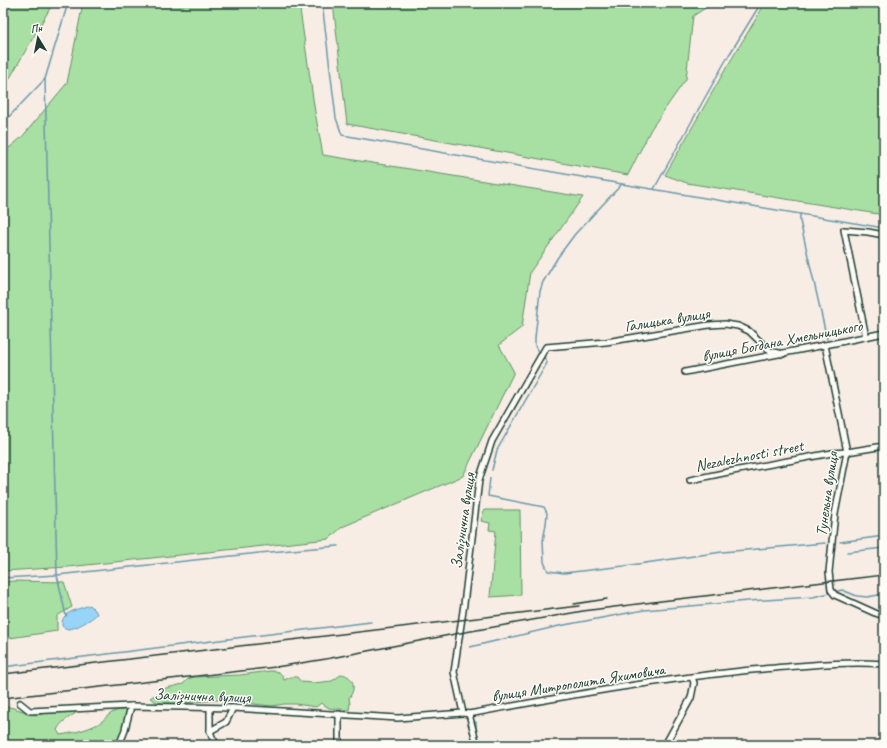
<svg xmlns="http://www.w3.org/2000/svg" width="887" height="748" font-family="Caveat,sans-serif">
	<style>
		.green { fill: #a8dfa3; stroke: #648e6c }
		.water { fill: #98d4f8; stroke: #6898aa }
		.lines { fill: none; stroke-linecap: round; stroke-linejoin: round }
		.stream { stroke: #6898aa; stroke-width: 1.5 }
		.street-casing { stroke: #1f3d34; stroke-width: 8 }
		.street { stroke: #fdfcf7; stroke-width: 5 }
		.rail { stroke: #1f3d34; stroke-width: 1.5 }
		.labels { text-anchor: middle; stroke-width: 3; stroke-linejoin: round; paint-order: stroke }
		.street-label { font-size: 16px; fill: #1f3d34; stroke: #fdfcf7 }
	</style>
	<rect width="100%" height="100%" fill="#f8ede4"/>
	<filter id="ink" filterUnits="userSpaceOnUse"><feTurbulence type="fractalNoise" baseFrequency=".025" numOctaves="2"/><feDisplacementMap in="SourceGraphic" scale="8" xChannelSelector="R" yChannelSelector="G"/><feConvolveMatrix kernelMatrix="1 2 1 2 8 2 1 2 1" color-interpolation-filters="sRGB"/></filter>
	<g filter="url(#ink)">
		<g class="green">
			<path d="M3,3H53L3,90Z"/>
			<path d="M83,3H299L315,112L323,155L583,197L530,272L522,327L499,345L514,372L463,476L342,527L329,539L68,567L3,571V153L22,137L67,83Z"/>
			<path d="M333,3H713L693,16L686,79L651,129L628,175L347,124Z"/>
			<path d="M765,3H884V215L687,183L665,175L725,70L757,17Z"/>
			<path d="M484,510H520L521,595L490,597L496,531L489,530L490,523L481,521Z"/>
			<path d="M13,581L64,582L72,607L57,616V631L3,639V582Z"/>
			<path d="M270,671C279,671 281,672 284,680L291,677H297L301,682L313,683L332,681L342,674C355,677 356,689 349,698L350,704L349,710H346L341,709H335L329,708L321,703L316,707L296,704H284L272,706L218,700L182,703H158L150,698L166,688L183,684L188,679L194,677L240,675Z"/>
			<path d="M3,707H10L36,715L47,713L75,711L76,713C68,718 61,722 57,730L60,735C73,733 86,730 98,724C103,721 106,717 110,714C115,710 122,710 129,709L118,745H3Z"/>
		</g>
		<path class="water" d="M90,605L95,610L97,614C92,619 76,629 68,629C67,629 63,627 62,626C62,623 62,619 65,616C69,611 84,607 90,605Z"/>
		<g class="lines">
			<g class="stream">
				<path d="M322,3L336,118L342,135L622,184L884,228"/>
				<path d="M45,79L57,575L66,616"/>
				<path d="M3,123L45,79L68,3"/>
				<path d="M654,189L726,60L761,3"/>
				<path d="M800,214V221L827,339"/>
				<path d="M538,352L535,346V338L540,291L543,282L558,257L575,234L622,184"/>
				<path d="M492,470L497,450L547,363L544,357"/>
				<path d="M490,478L488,496L544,507L547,513L546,524L543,541L544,562L548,571L564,573L624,566L722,552L825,543"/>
				<path d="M840,542L884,536"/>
				<path d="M847,552L884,548"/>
				<path d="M3,578L57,575L259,553L303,549L338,546"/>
				<path d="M470,647L559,626L644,610L748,601L813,597L842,590L857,596L867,597L884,594"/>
				<path d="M3,667L244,637L371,622"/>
				<path d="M476,732V722"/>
				<path d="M478,739L480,745"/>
			</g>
			<defs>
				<g id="street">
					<path d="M866,337L844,230L868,232L884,235"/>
					<path d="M825,345L847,452L835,514L832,542L829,572L831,590L835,595L875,613L884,616"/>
					<path d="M783,354L770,351L749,331L738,326L725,324L709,325L606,342L546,347L492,441L479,480L464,604L454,672L463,713L469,714C566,696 664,678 763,669C803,666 844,661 884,664"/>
					<path d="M685,372L825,345L884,333"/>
					<path d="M690,480L733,471L832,453L847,452L884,446"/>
					<path d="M20,703L30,711L131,706L233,708L398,718L463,713"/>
					<path d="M210,708V731"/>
					<path d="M469,714L477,745"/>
					<path d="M119,745L124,733L131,706"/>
					<path d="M217,745L212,737L210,731L226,722L233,708"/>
					<path d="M339,745V714"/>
					<path d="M665,745L691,698L694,683L692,677"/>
				</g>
			</defs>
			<use href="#street" class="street-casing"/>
			<use href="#street" class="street"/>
			<g class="rail">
				<path d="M574,604L607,599"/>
				<path d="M3,674L579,606"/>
				<path d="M3,698L276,667L326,659L460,633L583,611L661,601L884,575"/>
			</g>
		</g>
	</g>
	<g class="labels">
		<g class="street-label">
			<text transform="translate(667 319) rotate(-9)" y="6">Галицька вулиця</text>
			<text transform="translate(782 340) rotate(-11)" y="6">вулиця Богдана Хмельницького</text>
			<text transform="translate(749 455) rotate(-11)" y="6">Nezalezhnosti street</text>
			<text transform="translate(826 494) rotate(-82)" y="6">Тунельна вулиця</text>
			<text transform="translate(462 521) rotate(-82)" y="6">Залізнична вулиця</text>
			<text transform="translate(578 682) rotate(-9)" y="6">вулиця Митрополита Яхимовича</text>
			<text transform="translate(202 695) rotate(2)" y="6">Залізнична вулиця</text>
		</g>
	</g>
	<rect width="887" height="748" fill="none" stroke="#fdfcf7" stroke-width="16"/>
	<rect x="8" y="8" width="871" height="732" fill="none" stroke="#1f3d34" stroke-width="1.5" filter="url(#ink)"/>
	<g transform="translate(38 38) rotate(350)" stroke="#fdfcf7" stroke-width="3" paint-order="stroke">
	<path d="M0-3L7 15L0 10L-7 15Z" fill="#1f3d34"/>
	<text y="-6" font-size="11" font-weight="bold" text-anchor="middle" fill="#1f3d34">Пн</text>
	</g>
</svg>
